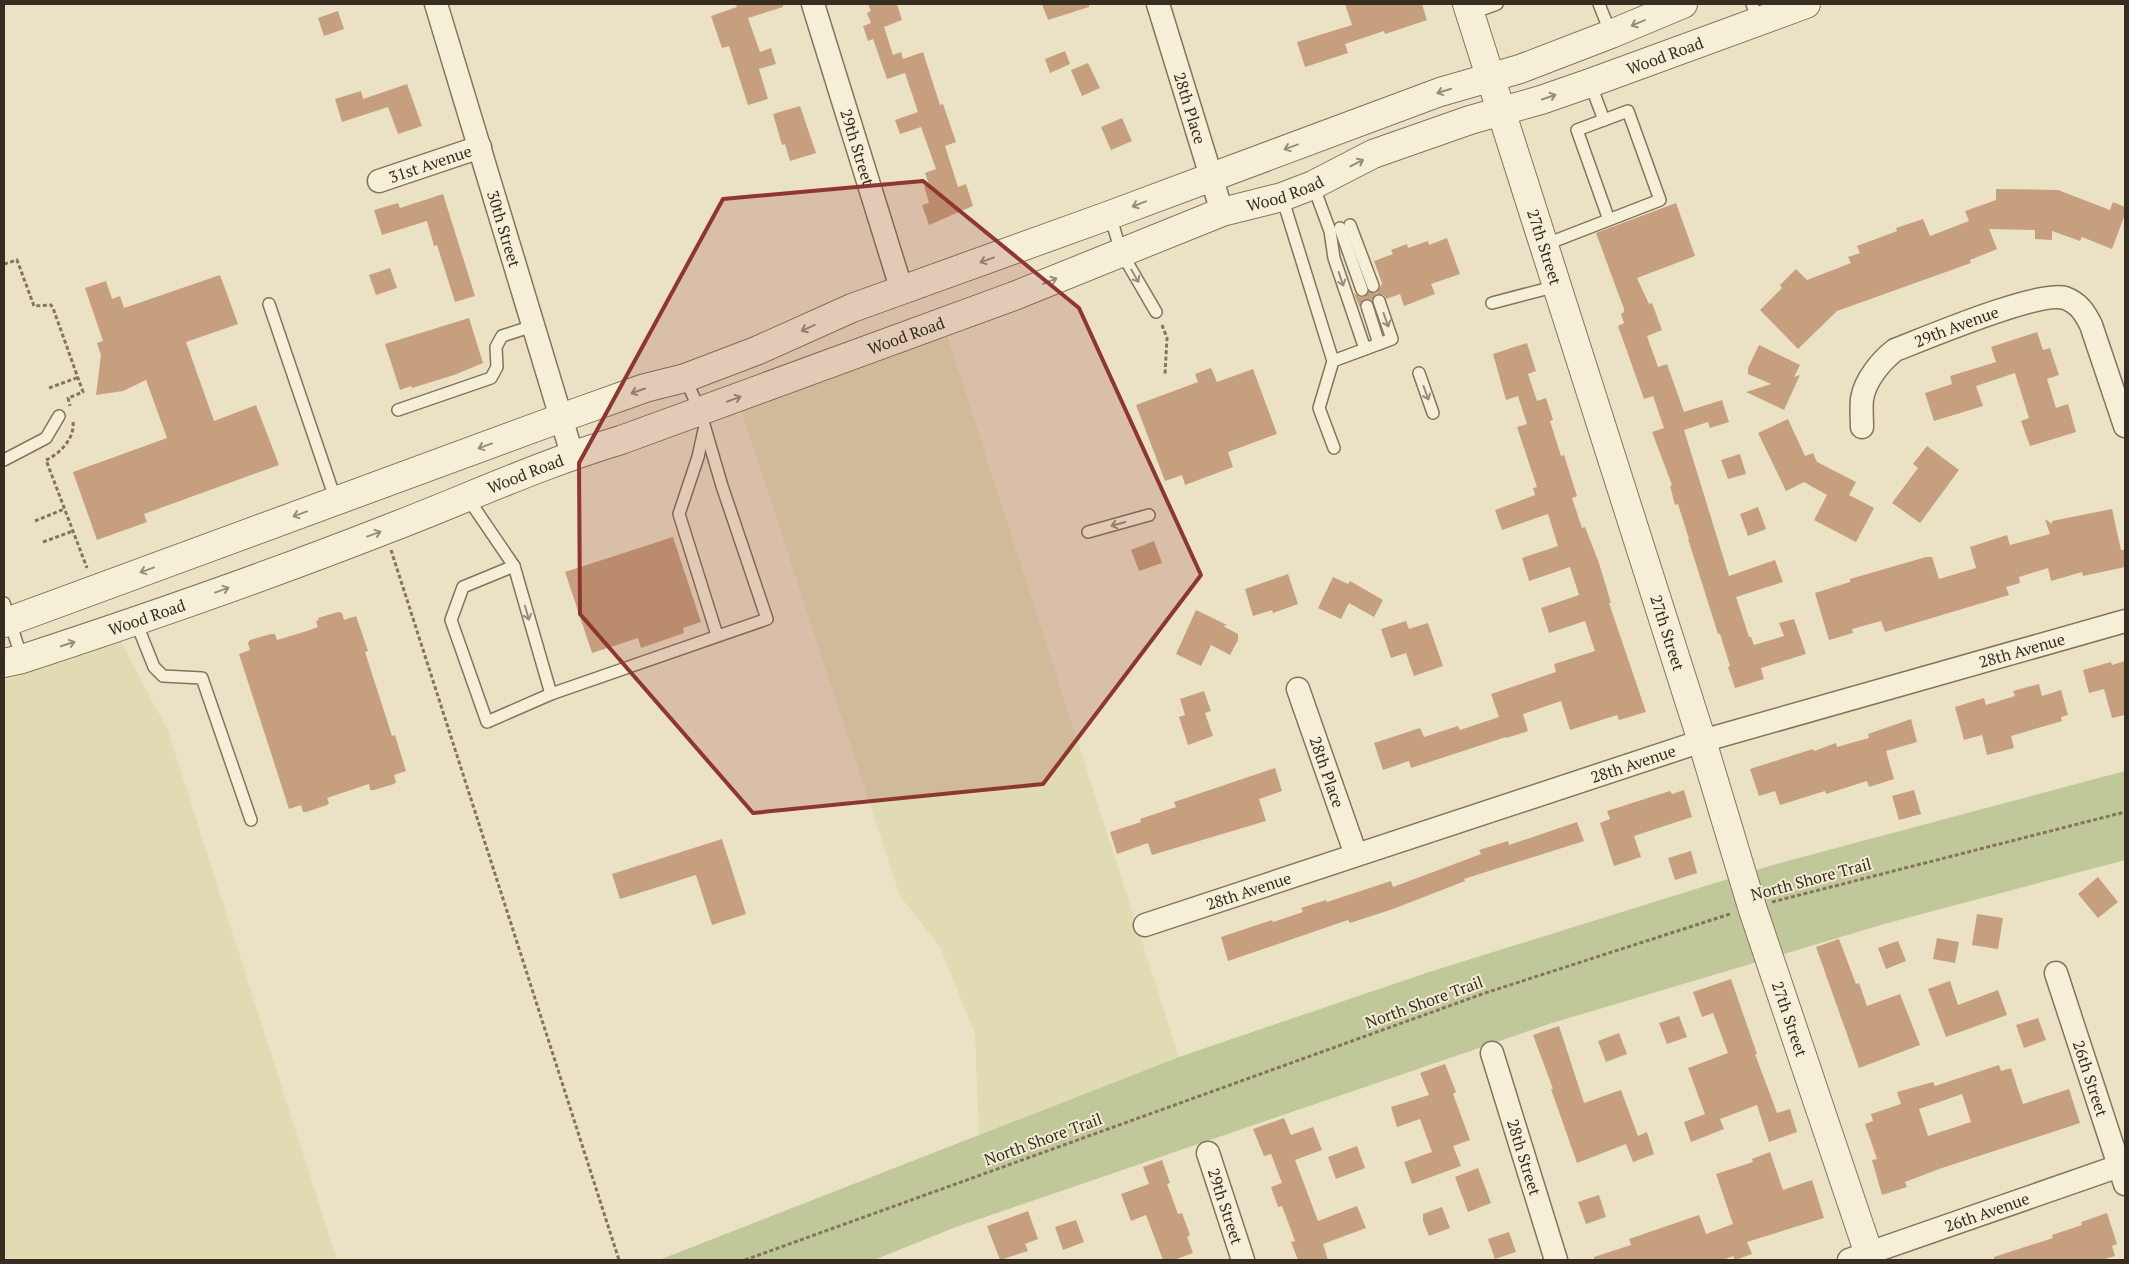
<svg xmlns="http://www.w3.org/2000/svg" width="2129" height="1264" font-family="'PT Serif',serif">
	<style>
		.farmland { fill: #e0dbb3 }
		.green { fill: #c0c89a }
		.building { fill: #c6a07e; fill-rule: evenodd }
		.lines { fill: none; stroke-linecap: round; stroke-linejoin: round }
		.service-casing { stroke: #84745c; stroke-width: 14 }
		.minor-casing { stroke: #84745c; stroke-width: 25 }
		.tertiary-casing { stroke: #84745c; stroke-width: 30 }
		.path { stroke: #84745c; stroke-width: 3; stroke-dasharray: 4 2.5; stroke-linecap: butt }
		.service { stroke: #f6efd8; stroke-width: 11 }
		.minor { stroke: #f6efd8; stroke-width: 22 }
		.tertiary { stroke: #f6efd8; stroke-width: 28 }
		.oneway { stroke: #968e7c }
		.marked { fill: #8f3631; fill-opacity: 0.2; stroke: #8f3631; stroke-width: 4; stroke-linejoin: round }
		.labels { text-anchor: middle; stroke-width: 4; stroke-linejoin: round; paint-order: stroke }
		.street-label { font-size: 16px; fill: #362c1f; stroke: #f3ecd4 }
	</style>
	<rect width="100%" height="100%" fill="#ebe2c5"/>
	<g class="farmland">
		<path d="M947,335L1179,1057L979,1135L975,1034L940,947L900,896L741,410Z"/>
		<path d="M119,638L168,731L337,1260H4V681Z"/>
	</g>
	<path class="green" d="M2125,771V860L1888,923L1552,1023L956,1227L874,1260H659L1179,1057L1426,973L1776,864Z"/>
	<g class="building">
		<path d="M736,4H783V7L748,18L760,52L771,48L776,64L759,69L768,99L748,105L729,46L722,48L711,16L737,7Z"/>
		<path d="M868,4H897L902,20L884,27L893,55L901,52L903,59L923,52L940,105L943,104L956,142L945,146L958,187L966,184L973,206L929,225L922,205L929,203L924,186L929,184L925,173L936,169L921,127L900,134L895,120L918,112L905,73L887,79L873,39L868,41L863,26L871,23L867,13L871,11Z"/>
		<path d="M1042,4H1089V7L1048,20Z"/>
		<path d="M1345,4H1422L1427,20L1385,34L1384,31L1345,44L1348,53L1305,67L1297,42L1352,25Z"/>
		<path d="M338,11L344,29L324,36L318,18Z"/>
		<path d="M1065,51L1070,64L1050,73L1045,59Z"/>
		<path d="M1088,63L1100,88L1082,96L1071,70Z"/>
		<path d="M407,84L422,126L398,134L388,107L342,122L335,99L361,91L363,99Z"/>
		<path d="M800,106L816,153L790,161L785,144L782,145L773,114Z"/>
		<path d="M1122,118L1132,141L1111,150L1101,127Z"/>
		<path d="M1996,189L2058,190L2110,210L2113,202L2125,207V214L2112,249L2082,237L2080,241L2052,231V240L2035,239V230L1989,229L1997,249L1970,260L1971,263L1837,311L1798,349L1760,310L1782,288L1780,285L1796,269L1807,280L1851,263L1848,257L1860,253L1857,246L1897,231L1896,228L1923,219L1930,236L1969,221L1965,211L1996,200Z"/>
		<path d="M443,194L475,296L455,302L437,245L434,246L427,221L382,235L374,210L398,203L400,208Z"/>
		<path d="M1676,203L1695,256L1637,278L1649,304L1652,303L1662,330L1647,336L1658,367L1667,364L1684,412L1722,400L1729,422L1710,428L1708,422L1684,430L1729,576L1775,560L1783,582L1736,597L1749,637H1751L1754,645L1784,636L1779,623L1794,619L1806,654L1761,668L1764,679L1735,688L1728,667L1730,666L1720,634H1718L1688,539H1689L1678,504L1675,505L1670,486L1672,485L1652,432L1664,428L1653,396L1644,399L1618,326L1624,323L1621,314L1624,312V309L1596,233Z"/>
		<path d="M1447,238L1460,274L1431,284L1435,294L1404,306L1400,294L1386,299L1384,295L1377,294L1372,300L1365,299L1362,301L1360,308L1354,293L1360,297H1364L1369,292L1376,293L1380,288L1382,283L1374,261L1393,254L1391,250L1407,244L1408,248L1428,241L1429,245Z"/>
		<path d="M390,268L397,288L376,295L369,275Z"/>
		<path d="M220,275L238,324L186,342L214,421L256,405L279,465L144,514L147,522L97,540L73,472L167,438L146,380L123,391L96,395L101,355L97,343L103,341L85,288L106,281L112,299L120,296L124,308Z"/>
		<path d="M469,318L483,363L454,375L412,388L411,386L400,390L385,344Z"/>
		<path d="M2037,332L2043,350L2050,348L2059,375L2047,379L2056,408L2068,404L2076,432L2030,446L2021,421L2029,418L2015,373L1976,386L1983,406L1934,421L1925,393L1952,384L1950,376L1996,362L1991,347Z"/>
		<path d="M1527,343L1536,371L1528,374L1537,401L1546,398L1553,420L1550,421L1561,456L1564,455L1577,496L1572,498L1582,528L1585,527L1599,563L1611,603H1609L1646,712L1619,720L1617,715L1570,730L1561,701L1523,714L1528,731L1506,738V737L1411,768L1409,761L1383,770L1374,743L1420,728L1424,737L1458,726L1460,730L1499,717L1491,694L1556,672L1554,664L1595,651L1585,621L1549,633L1541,608L1579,595L1570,567L1529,581L1522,558L1558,546L1548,514L1502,530L1495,510L1535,495L1533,488L1537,487L1517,427L1527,424L1518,396L1506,400L1493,354Z"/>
		<path d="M1759,345L1800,365L1794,377L1800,375L1784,410L1746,392L1771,384L1748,374V368Z"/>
		<path d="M1211,368L1217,382L1253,369L1277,434L1228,452L1233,467L1185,485L1182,475L1165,481L1136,405L1198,382L1195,374Z"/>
		<path d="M1788,419L1805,456L1813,453L1817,462L1856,482L1849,495L1874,508L1856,542L1814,520L1827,495L1804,482L1786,491L1758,433Z"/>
		<path d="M1927,446L1959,470L1920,523L1892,503L1918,468L1913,464Z"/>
		<path d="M1740,454L1746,474L1728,479L1721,460Z"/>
		<path d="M1758,507L1766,529L1748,536L1740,514Z"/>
		<path d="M2112,509L2121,550H2125V567L2083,576L2082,572L2051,581L2048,568L2019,577L2020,583L2006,587L2009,595L1885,632L1881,621L1852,629L1853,633L1829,640L1815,593L1850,582V579L1926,557H1932L1939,579L1976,568L1970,547L2007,535L2010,545L2050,534L2045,519L2052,524V521Z"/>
		<path d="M673,537L701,622L683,628L684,633L641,648L638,638L592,653L565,572Z"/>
		<path d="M1154,541L1162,563L1139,571L1131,550Z"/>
		<path d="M1288,574L1298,604L1273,613L1272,610L1253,616L1245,589Z"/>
		<path d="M1333,577L1348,584L1350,581L1383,600L1374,617L1349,603L1341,619L1318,608Z"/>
		<path d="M1196,610L1227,625L1223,626L1238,634V640L1230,655L1211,645L1201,666L1176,654Z"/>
		<path d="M338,612L342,613L344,620L356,616L368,651L365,652L392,736L395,735L406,771L394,775L396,782L394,784L374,790H370L369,784L327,798L329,803L327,805L306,812H303L301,805L289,809L239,654L250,650L248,643L250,640L271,634H275L277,640L307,631L318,627L316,621L319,620L318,618Z"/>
		<path d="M1406,621L1409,629L1428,623L1443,666L1414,676L1406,653L1391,658L1381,629Z"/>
		<path d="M2125,661V715L2112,718L2104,689L2089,693L2083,670L2111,662L2112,665Z"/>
		<path d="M2039,684L2042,696L2061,690L2068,715L2061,717L2062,721L2011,736L2014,748L1987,755L1982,735L1964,740L1955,707L1984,698L1986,705L2015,696L2013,691Z"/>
		<path d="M1204,691L1211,711L1205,713L1213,736L1188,745L1179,717L1185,715L1180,699Z"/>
		<path d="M1911,719L1917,742L1886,751L1894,779L1869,787L1867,781L1826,794L1825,791L1780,805L1775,791L1759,796L1750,769L1813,749L1814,751L1836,743L1837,747L1869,738L1868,734Z"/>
		<path d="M1275,768L1282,791L1259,799L1266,821L1152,855L1148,843L1117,854L1110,832L1141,822L1140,819L1176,807L1174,802Z"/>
		<path d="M1684,790L1692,817L1634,836L1641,857L1614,866L1600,823L1610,819L1607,811L1670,791L1672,794Z"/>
		<path d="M1914,790L1921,814L1899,820L1892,796Z"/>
		<path d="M1577,822L1584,841L1464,879L1465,881L1393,909L1350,923L1348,920L1228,961L1221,937L1272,920L1273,922L1303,912L1301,908L1326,900L1327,902L1391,881L1393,887L1481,854L1479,850L1508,841L1509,845Z"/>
		<path d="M722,839L746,914L712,925L696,875L620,899L612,874Z"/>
		<path d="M1691,851L1697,873L1675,880L1668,858Z"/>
		<path d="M2098,877L2118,902L2098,918L2078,894Z"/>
		<path d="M1977,914L2003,918L1998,949L1972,945Z"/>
		<path d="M1937,938L1959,942L1955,963L1933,959Z"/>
		<path d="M1839,939L1856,984L1859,983L1867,1006L1900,994L1920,1045L1859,1068L1816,947Z"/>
		<path d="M1898,941L1906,961L1886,969L1878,948Z"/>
		<path d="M1731,979L1757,1054H1755L1777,1113L1790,1109L1797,1132L1769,1142L1757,1105L1720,1119L1724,1129L1691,1142L1684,1122L1705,1114L1688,1068L1728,1053L1713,1013L1702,1017L1693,992Z"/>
		<path d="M1950,981L1958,1005L1998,990L2007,1015L1946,1037L1928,989Z"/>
		<path d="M1679,1016L1687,1037L1667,1044L1659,1023Z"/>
		<path d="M2038,1018L2046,1040L2024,1048L2016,1025Z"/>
		<path d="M1559,1026L1584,1103L1621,1090L1638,1136L1647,1132L1654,1154L1633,1162L1626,1144L1577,1163L1551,1089H1553L1533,1035Z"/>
		<path d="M1619,1033L1627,1054L1606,1062L1598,1041Z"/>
		<path d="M1445,1064L1456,1092L1453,1094L1470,1140L1453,1146L1461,1166L1412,1184L1404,1162L1432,1152L1420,1119L1397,1127L1391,1107L1429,1095L1420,1073Z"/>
		<path d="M1999,1065L2001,1071L2011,1068L2023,1104L2069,1089L2080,1123L1939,1169L1905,1182L1907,1187L1882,1195L1872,1160L1877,1159L1865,1124L1873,1121L1871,1114L1901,1104L1897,1092L1933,1082L1935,1086ZM1962,1094L1971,1122L1928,1136L1919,1109Z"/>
		<path d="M1284,1118L1291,1135L1313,1127L1322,1150L1295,1160L1318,1221L1357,1206L1366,1228L1323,1244L1328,1260H1298L1291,1242L1295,1241L1282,1206L1278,1207L1271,1187L1282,1183L1271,1154L1264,1156L1253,1129Z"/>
		<path d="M1357,1146L1365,1168L1336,1179L1328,1157Z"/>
		<path d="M1770,1152L1783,1190L1812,1180L1824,1218L1747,1242L1752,1254L1735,1260L1733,1256L1723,1260H1594V1257L1631,1245L1629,1239L1699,1215L1706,1234L1733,1224L1716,1174L1753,1162L1752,1159Z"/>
		<path d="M1162,1160L1170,1183L1167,1184L1178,1214L1182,1213L1190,1235L1187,1237L1193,1253L1174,1260H1163L1146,1215L1131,1221L1121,1194L1149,1184L1143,1167Z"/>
		<path d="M1478,1168L1491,1203L1468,1212L1455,1177Z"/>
		<path d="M1599,1195L1606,1217L1586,1224L1578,1202Z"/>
		<path d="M1442,1207L1450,1228L1429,1236L1423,1221V1214Z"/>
		<path d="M1028,1211L1038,1239L1025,1244L1028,1251L1000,1260L987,1226Z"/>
		<path d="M2107,1213L2117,1244L2112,1246L2115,1256L2102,1260H1994V1257L2053,1238L2052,1235L2082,1225L2081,1222Z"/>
		<path d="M1076,1220L1084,1242L1063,1250L1055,1227Z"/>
		<path d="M1509,1232L1516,1252L1495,1259L1488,1239Z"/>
	</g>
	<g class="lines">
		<defs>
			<g id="service">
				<path d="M1599,4L1611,34"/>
				<path d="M1752,4L1758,21"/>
				<path d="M1470,14L1497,4"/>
				<path d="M1590,83L1604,120"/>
				<path d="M1313,185L1330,231L1334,258L1365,349"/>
				<path d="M1282,197L1333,361"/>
				<path d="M1110,215L1121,252L1156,312"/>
				<path d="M1350,225L1373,286"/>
				<path d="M1340,228L1362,290"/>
				<path d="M1544,245L1660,200L1628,111L1577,130L1609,220"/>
				<path d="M1492,303L1557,286"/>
				<path d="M269,304L336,501"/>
				<path d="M1367,306L1379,344"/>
				<path d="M1419,373L1433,413"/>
				<path d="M398,410L491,378L497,367L496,347L502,336L533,326"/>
				<path d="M704,430L698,457L679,514L717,635"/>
				<path d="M1334,448L1319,408L1333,361L1392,339L1379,301"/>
				<path d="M4,460L46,438L59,416"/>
				<path d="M467,497L514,566L551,694"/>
				<path d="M1088,532L1149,515"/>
				<path d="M514,566L463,587L451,620L487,722L551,694L767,619L722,486L700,411L685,378"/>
				<path d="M4,603L22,659"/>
				<path d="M136,622L154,667L163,676L202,678L251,820"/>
			</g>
			<g id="minor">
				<path id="s1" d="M436,4L572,454"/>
				<path id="s2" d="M813,4L902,291"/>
				<path id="s3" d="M1158,4L1222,212"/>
				<path id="s4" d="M379,181L480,147"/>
				<path id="s5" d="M1862,427C1862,418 1861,408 1862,399C1865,380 1881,361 1895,350C1926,338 2039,290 2065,298C2079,303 2085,313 2091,325L2125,426"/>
				<path id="s6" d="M1298,689L1356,855"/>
				<path id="s7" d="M1145,925L1702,741L2125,621"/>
				<path id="s8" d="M2056,973L2125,1184"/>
				<path id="s9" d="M1492,1053L1556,1260"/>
				<path id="s10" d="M1208,1153L1243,1260"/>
				<path id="s11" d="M1849,1260L2125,1164"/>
			</g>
			<g id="tertiary">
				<path id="s12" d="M1467,4L1702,741L1752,907L1871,1260"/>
				<path d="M4,623L561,418L645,388L685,378L756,351L852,308L1110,215L1440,92L1520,69L1611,34L1683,4"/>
				<path id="s13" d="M4,663L22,659C144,619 265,577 385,530C464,500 540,464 621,440L1014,296L1222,212L1282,197L1313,185L1373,154L1470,120L1541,100L1590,83L1806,4"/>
			</g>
		</defs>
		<use href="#service" class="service-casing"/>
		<use href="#minor" class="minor-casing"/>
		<use href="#tertiary" class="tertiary-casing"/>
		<g class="path">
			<path d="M4,264L17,260L34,306L51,305L53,308L83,392L68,398L70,406"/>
			<path d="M1162,325L1167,338L1165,374"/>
			<path d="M49,388L79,377"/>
			<path d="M73,422C75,438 60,454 46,460L87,568"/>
			<path d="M35,521L64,509"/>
			<path d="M43,542L73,531"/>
			<path d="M391,550L619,1260"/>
			<path d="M1772,902L2125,812"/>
			<path d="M745,1260L1485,993L1730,914"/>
		</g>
		<use href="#service" class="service"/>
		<use href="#minor" class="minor"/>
		<use href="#tertiary" class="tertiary"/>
	</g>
	<defs><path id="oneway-shaft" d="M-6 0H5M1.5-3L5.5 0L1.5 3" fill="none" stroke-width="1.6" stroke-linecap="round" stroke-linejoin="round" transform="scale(1.25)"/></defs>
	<g class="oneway">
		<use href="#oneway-shaft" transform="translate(1638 23) rotate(157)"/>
		<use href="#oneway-shaft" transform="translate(1444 91) rotate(163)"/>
		<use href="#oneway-shaft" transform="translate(1549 97) rotate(-19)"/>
		<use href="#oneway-shaft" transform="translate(1291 147) rotate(160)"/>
		<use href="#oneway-shaft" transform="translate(1357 163) rotate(-27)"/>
		<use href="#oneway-shaft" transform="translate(1139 204) rotate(159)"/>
		<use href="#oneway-shaft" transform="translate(987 260) rotate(160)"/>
		<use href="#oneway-shaft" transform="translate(1135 276) rotate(60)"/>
		<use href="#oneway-shaft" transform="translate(1341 279) rotate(71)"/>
		<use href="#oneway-shaft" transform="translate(1050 281) rotate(-22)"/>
		<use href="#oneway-shaft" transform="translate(1386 320) rotate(70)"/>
		<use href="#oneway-shaft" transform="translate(808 328) rotate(156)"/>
		<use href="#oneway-shaft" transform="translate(638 391) rotate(161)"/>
		<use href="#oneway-shaft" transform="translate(1426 393) rotate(70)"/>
		<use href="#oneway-shaft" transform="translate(734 399) rotate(-20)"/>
		<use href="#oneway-shaft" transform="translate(485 446) rotate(160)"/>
		<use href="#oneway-shaft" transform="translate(300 514) rotate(160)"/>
		<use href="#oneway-shaft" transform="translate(1118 524) rotate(164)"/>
		<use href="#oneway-shaft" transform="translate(374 534) rotate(-20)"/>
		<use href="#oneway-shaft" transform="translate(147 570) rotate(160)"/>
		<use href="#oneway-shaft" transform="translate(222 590) rotate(-20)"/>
		<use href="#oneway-shaft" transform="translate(527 613) rotate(74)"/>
		<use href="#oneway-shaft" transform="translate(68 644) rotate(-18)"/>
	</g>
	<path class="marked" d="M923,181L1079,308L1201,575L1043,784L753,813L580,614L579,463L723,199Z"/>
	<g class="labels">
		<g class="street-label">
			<text dy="6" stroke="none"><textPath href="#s13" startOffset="1770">Wood Road</textPath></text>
			<text dy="6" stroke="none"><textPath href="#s3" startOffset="109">28th Place</textPath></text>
			<text dy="6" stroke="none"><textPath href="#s2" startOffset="150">29th Street</textPath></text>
			<text dy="6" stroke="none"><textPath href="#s4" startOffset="54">31st Avenue</textPath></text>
			<text dy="6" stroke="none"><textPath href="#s13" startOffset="1365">Wood Road</textPath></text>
			<text dy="6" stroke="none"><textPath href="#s1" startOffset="235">30th Street</textPath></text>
			<text dy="6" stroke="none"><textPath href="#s12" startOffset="255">27th Street</textPath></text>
			<text dy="6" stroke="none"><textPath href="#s5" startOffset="154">29th Avenue</textPath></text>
			<text dy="6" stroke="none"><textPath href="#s13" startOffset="960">Wood Road</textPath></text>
			<text dy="6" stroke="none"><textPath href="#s13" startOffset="555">Wood Road</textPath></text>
			<text dy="6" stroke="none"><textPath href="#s13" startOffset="150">Wood Road</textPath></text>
			<text dy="6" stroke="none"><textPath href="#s12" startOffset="660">27th Street</textPath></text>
			<text dy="6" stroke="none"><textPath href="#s7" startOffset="919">28th Avenue</textPath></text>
			<text dy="6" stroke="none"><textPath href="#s7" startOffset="514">28th Avenue</textPath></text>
			<text dy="6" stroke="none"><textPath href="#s6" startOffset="88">28th Place</textPath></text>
			<text transform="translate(1811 879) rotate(-15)" y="6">North Shore Trail</text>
			<text dy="6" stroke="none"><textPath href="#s7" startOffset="109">28th Avenue</textPath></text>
			<text transform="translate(1424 1002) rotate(-20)" y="6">North Shore Trail</text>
			<text dy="6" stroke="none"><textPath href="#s12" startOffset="1065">27th Street</textPath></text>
			<text dy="6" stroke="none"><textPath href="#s8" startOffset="111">26th Street</textPath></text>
			<text transform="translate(1043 1139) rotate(-20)" y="6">North Shore Trail</text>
			<text dy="6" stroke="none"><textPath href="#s9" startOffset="109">28th Street</textPath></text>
			<text dy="6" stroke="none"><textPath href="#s10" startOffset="56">29th Street</textPath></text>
			<text dy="6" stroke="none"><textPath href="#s11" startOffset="146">26th Avenue</textPath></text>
		</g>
	</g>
	<rect width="2129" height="1264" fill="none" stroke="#362c1f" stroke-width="10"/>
</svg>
